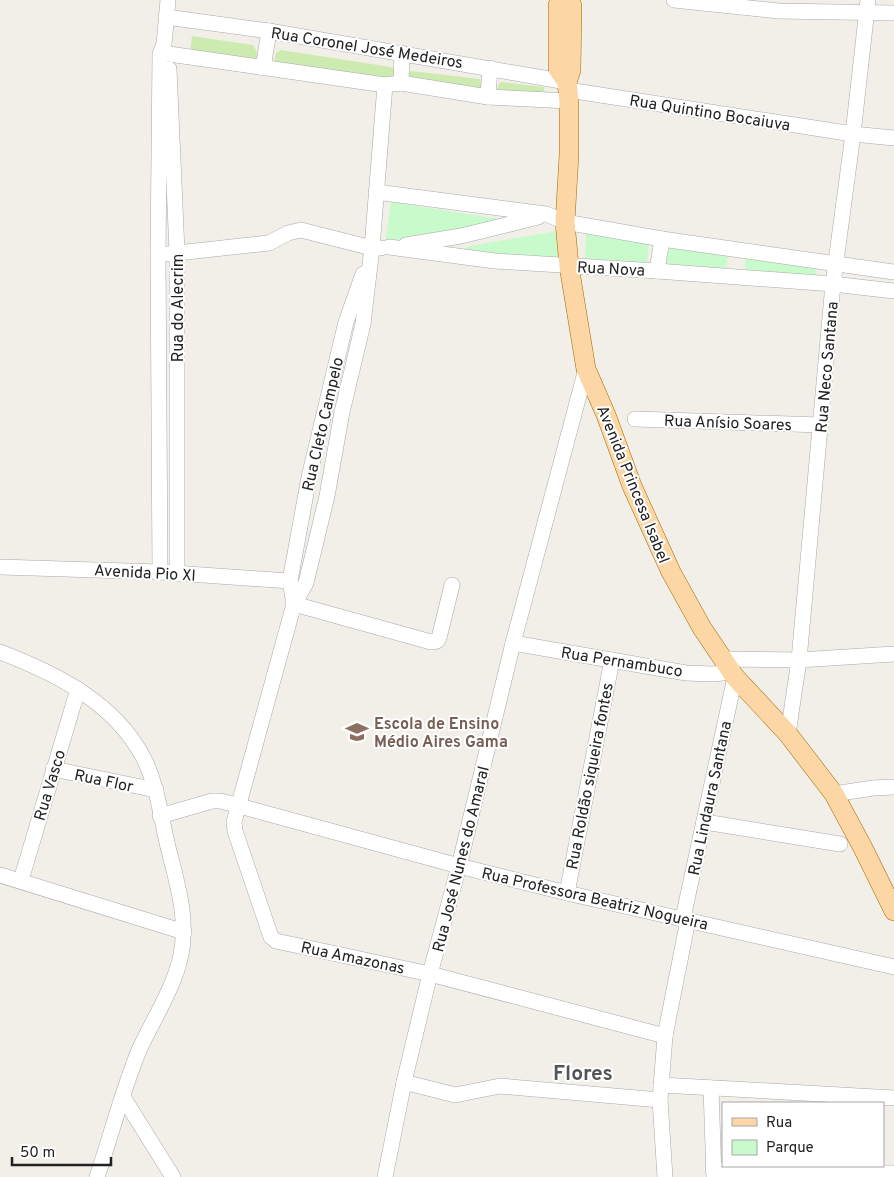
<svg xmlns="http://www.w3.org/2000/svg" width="894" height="1177" font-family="Overpass,sans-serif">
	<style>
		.grass { fill: #cdebb0 }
		.park { fill: #c8facc }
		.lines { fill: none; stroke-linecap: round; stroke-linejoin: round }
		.minor-casing { stroke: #a9a9a9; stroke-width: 16 }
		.major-casing { stroke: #a06b00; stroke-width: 20 }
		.minor { stroke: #fff; stroke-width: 15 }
		.major { stroke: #fcd6a4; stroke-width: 19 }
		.labels { text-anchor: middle; stroke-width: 4; stroke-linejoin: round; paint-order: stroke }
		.street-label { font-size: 16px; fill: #222; stroke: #fff }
		.education-label { font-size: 16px; font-weight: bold; fill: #785e54; stroke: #fff; text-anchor: start }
		.district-label { font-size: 21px; font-weight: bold; fill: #555; stroke: #fff }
	</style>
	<rect width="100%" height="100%" fill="#f2efe9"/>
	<g class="grass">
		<path d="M192,36L253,45C257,51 258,55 256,62L189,61Z"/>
		<path d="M281,50L391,67L396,71L393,80L274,62L276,53Z"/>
		<path d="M411,71L480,79L482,85L480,89L411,83L407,75Z"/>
		<path d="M501,82L544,87L545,95L498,91V85Z"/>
	</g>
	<g class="park">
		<path d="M391,202L500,219L506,222L385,242Z"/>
		<path d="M557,231L559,258L459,251L470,246Z"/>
		<path d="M586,232L649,242L647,264L585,261Z"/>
		<path d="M670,245L728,254L726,271L666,264Z"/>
		<path d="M745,255L813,263L817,275L745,271Z"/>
	</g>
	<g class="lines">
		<defs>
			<g id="minor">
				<path d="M674,0L779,11L894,13"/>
				<path d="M166,17L269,31L567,82"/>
				<path d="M169,54L385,85L401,83L488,97L569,101"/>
				<path d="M263,68L269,31"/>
				<path d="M169,69L177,252V573"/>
				<path d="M401,83L402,53"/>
				<path d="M385,85L372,248L363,324L342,412L327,496L306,583L294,604L234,822L235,831L271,937L276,941L430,974L665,1036"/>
				<path d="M568,90L853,134L894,138"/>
				<path d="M488,97L490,68"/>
				<path d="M376,192L546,214L565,222L662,239L894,272"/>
				<path d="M406,245L461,236L538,217"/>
				<path d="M389,247L495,261L657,271L833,284L894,291"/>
				<path d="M168,254L269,243L288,233L301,230L372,248H381"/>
				<path d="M657,271L662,239"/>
				<path d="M635,419L821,425"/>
				<path d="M0,567L160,572L290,581"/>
				<path d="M160,572L158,255L160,54L164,44L168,0"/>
				<path d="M294,604L290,581L309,477L346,322L363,274"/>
				<path d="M294,604L431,642L437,641L439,638L452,585"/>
				<path d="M513,643L686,673L713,674L732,672"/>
				<path d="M0,652C55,673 114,702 143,757C158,785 161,820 169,851C178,886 188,919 181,955C174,988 154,1018 140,1048C123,1088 111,1136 97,1177"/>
				<path d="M722,659L799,660L894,654"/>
				<path d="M788,734L799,660L833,284L853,134L868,0"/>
				<path d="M53,769L156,790"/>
				<path d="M834,794L873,788L894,787"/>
				<path d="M160,816L212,801H221L459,866L567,893L894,967"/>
				<path d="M705,822L840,844"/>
				<path d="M0,875L184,932"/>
				<path d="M21,880L78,689"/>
				<path d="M567,893L612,660"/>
				<path d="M683,918L735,677"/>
				<path d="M404,1082L455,1095L500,1086L660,1100"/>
				<path d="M661,1085L894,1098"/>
				<path d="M711,1088L714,1177"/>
				<path d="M123,1097L173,1177"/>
				<path d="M713,1170L894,1173"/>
				<path d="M385,1177L404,1082L430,974L459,866L513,643L586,369"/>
				<path d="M665,1177L660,1100L665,1036L688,920"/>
			</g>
			<g id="major">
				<path d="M561,0L558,5V69L567,82L569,101V155L565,222L569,266L586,369L606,415L632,486L671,572L702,628L735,677L788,734L834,794L863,848L894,911"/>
				<path d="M567,82L571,70L572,6L570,0"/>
			</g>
		</defs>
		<use href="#minor" class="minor-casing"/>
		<use href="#major" class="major-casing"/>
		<use href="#minor" class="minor"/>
		<use href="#major" class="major"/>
	</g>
	<defs>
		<symbol id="school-bare" viewBox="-9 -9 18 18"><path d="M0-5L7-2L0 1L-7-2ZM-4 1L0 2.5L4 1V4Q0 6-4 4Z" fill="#8d6e63" stroke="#fff" stroke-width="2.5" paint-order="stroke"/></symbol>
	</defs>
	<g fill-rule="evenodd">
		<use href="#school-bare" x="341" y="716" width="32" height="32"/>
	</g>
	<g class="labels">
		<g class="street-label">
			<text transform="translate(367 47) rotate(9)" y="6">Rua Coronel José Medeiros</text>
			<text transform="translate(710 112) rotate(9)" y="6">Rua Quintino Bocaiuva</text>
			<text transform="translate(611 268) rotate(3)" y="6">Rua Nova</text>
			<text transform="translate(177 308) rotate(-90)" y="6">Rua do Alecrim</text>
			<text transform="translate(826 367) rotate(-85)" y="6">Rua Neco Santana</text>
			<text transform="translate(728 422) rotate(2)" y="6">Rua Anísio Soares</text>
			<text transform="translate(322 424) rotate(-77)" y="6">Rua Cleto Campelo</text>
			<text transform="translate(634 484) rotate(68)" y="6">Avenida Princesa Isabel</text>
			<text transform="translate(145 572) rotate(3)" y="6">Avenida Pio XI</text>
			<text transform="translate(622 661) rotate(9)" y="6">Rua Pernambuco</text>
			<text transform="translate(589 776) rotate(-79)" y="6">Rua Roldão siqueira fontes</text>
			<text transform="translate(104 780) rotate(12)" y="6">Rua Flor</text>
			<text transform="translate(49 785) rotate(-73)" y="6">Rua Vasco</text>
			<text transform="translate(709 798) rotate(-78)" y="6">Rua Lindaura Santana</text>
			<text transform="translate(460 859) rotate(-76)" y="6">Rua José Nunes do Amaral</text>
			<text transform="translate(595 898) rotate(13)" y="6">Rua Professora Beatriz Nogueira</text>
			<text transform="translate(353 957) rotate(12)" y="6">Rua Amazonas</text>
		</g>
		<g class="education-label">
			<text x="374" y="729">Escola de Ensino<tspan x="374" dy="18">Médio Aires Gama</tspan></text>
		</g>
		<g class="district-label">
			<text x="583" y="1080">Flores</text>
		</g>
	</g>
	<rect x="722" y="1102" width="162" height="65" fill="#ffffff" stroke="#a7a7a7"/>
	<rect x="732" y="1118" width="25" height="8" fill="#fcd6a4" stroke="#a7a7a7"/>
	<text x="766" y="1127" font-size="15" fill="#222222">Rua</text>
	<rect x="732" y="1140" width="25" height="15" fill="#c8facc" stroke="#a7a7a7"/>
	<text x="766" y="1152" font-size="15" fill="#222222">Parque</text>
	<path d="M12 1157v8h99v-8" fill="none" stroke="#222222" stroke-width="2.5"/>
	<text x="20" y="1157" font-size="15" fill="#222222" stroke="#ffffff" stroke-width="4" paint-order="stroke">50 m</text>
</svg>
